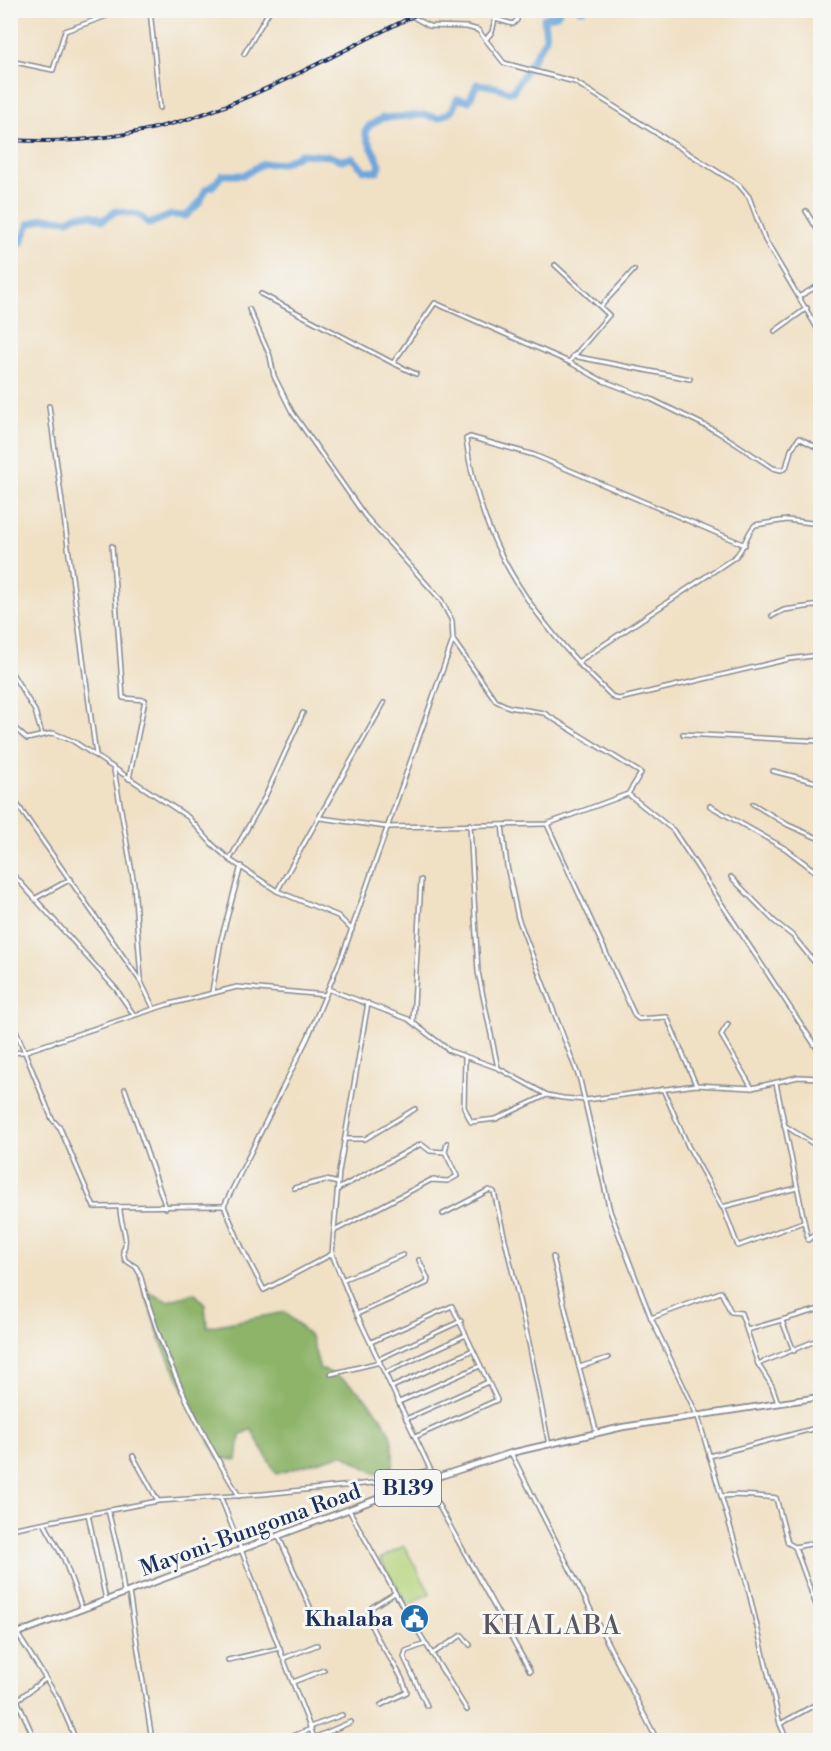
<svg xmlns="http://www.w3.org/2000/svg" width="831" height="1751" font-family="'Libre Bodoni',serif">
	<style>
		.green { fill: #b2d279; stroke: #66806c; stroke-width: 1.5 }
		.forest { fill: #8db469; stroke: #547264; stroke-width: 1.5 }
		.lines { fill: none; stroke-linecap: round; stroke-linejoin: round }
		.river { stroke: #6da6dc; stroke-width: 7 }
		.minor-casing { stroke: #868891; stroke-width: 6 }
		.primary-casing { stroke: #868891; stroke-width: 8 }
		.minor { stroke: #fff; stroke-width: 3 }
		.primary { stroke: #fff; stroke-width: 4.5 }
		.rail-casing { stroke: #1b2f5e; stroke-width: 4 }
		.rail { stroke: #f6f6f2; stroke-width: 1.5; stroke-dasharray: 4.5; stroke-linecap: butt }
		.labels { text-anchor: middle; stroke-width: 6; stroke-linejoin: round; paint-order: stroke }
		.shield { fill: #f6f6f2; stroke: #5d6b8a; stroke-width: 1.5 }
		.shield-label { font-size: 21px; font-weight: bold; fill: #1b2f5e }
		.street-label { font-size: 22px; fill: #1b2f5e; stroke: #f6f6f2 }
		.poi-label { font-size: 22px; font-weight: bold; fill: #1b2f5e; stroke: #f6f6f2; text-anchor: end }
		.quarter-label { font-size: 26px; letter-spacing: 1.5px; fill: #5a555f; stroke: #f6f6f2 }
	</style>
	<rect width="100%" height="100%" fill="#f6f6f2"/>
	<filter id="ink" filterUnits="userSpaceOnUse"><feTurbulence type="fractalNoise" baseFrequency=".0167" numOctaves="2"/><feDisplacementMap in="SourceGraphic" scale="12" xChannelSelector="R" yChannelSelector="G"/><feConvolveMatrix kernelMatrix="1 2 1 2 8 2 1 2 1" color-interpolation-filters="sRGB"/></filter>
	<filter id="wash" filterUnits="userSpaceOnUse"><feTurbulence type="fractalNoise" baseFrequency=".008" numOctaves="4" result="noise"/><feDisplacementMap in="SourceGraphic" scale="24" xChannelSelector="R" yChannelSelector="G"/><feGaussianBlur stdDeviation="1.35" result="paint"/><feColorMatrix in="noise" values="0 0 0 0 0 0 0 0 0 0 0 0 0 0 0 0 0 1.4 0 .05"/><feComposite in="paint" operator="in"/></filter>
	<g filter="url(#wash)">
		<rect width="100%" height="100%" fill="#f0e0c4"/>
		<path class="green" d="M404,1546L430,1593L408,1605L380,1559Z"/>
		<path class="forest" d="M144,1290L167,1301L195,1293L205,1305L207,1327L285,1312L311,1337L320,1369C347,1375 375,1405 388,1429C395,1443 394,1465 390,1479L367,1469L343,1454L276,1474L251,1429L240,1436L237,1460L218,1458L163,1347Z"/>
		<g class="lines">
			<g class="river">
				<path d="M580,10H583"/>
				<path d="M10,247L21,243L29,224L44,218L68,220L78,215H92L103,220L116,211L122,212L139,215L149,224L171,215L186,216L200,202L206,189L213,186L222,175H244L262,164L283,163L301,154L330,156L341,160L352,158L364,170L377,172L380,165C376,154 368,144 365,132L369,126L382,118L424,115L439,118L452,111L457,99L469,101L477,84C487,85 498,87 509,92L513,91L546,38L544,18L557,15L560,10"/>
			</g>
		</g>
	</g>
	<g filter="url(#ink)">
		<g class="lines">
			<defs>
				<g id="minor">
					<path d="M150,10L160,108"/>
					<path d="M401,10L429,26L467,27L478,30L504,63L575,82L739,185L749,197L765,240L820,333"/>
					<path d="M487,38L492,32L495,19L513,24L517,20V10"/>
					<path d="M244,54L270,10"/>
					<path d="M10,61L53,70L65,31L123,10"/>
					<path d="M806,211L820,234"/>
					<path d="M555,265L609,315L569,362"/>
					<path d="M261,294L393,363L435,303L569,362L601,380L651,399L716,431L773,468L781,470L786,468L791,450L799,438L820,449"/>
					<path d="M800,296L816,287L820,293"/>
					<path d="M601,306L634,270"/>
					<path d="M249,309L270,356L274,376L292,412L365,516L441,600L452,621L453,640L344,951L308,1037L224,1206L242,1248L264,1290L332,1254"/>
					<path d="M775,331L807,308"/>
					<path d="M573,356L690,379"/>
					<path d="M393,363L416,374"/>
					<path d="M49,406L96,755"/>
					<path d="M745,545L534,455L470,437L466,439C477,527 518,598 578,662L735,557C745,548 746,534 755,525L787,520L820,524"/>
					<path d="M112,546L123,698L145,700L129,779"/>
					<path d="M772,616L784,610L820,605"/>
					<path d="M578,663L614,698L619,699L789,659L820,655"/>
					<path d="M10,670L35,711L42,735"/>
					<path d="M10,724L27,739L53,733L73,741L188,817L212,844L230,860L277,891L338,916L352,930"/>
					<path d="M683,734L820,741"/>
					<path d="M114,770L134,884L141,979"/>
					<path d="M773,771L820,783"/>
					<path d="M10,794L141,982L154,1009"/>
					<path d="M628,794L673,830L820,1053"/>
					<path d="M753,804L788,825L820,839"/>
					<path d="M710,806L786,849L820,875"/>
					<path d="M320,818L387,827L547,824L628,794L641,773L544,713L509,707L496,701L453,640"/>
					<path d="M470,824L478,972L498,1068"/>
					<path d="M547,824L635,1016L639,1019L667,1017L696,1085"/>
					<path d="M502,825L507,866L518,918L580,1080L610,1211L651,1318L698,1417L747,1584L780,1724L787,1740"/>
					<path d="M230,859L265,797L303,713"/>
					<path d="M10,871L116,989L134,1015"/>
					<path d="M731,877L774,921L793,936L820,969"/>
					<path d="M277,891L384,703"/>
					<path d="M36,898L71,879"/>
					<path d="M328,989L408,1019L450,1051L498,1068L547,1095L563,1098L586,1100L696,1085L752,1088L798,1077L820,1078"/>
					<path d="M212,992L221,940L241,866"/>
					<path d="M368,1003L339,1172L332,1254L354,1308L434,1477"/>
					<path d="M10,1016L52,1119L60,1128L94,1207L224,1206"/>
					<path d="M413,1022L421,880"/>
					<path d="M728,1024L721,1035L752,1088"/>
					<path d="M10,1053L23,1052L166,1005L237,987L326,995"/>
					<path d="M465,1058L464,1107L471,1122L496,1119L547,1095"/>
					<path d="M776,1083L808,1240L820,1229"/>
					<path d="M125,1089L166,1208"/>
					<path d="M663,1089L688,1146L722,1207L797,1188"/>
					<path d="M784,1125L820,1148"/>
					<path d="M345,1139H365L415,1109"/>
					<path d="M294,1188L326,1180L338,1183"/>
					<path d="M338,1189L421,1144L430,1151L445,1152"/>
					<path d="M120,1207C119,1222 130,1238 123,1251L125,1260L136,1267L140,1274C160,1354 197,1426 239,1496"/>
					<path d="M723,1207L738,1246L803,1222"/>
					<path d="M443,1214L489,1190L494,1192L529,1343L549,1445"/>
					<path d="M336,1230L431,1180L448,1181L457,1176L445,1152L447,1143"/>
					<path d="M553,1257L579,1367"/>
					<path d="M344,1279L403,1255"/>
					<path d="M357,1314L427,1283L428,1279L419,1260"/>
					<path d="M651,1318L721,1292L731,1312L741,1313L758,1364L772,1386L778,1403"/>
					<path d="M782,1321L794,1351"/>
					<path d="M747,1330L820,1309"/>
					<path d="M371,1342L452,1306L497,1400L415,1437"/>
					<path d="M379,1359L461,1321"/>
					<path d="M758,1364L820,1339"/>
					<path d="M385,1373L466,1335"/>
					<path d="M331,1374L380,1362"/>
					<path d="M392,1387L473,1350"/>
					<path d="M399,1402L480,1366"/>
					<path d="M406,1419L488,1382"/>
					<path d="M597,1434L579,1367L608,1358"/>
					<path d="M511,1453L657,1740"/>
					<path d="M133,1456L158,1501"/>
					<path d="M709,1456L820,1427"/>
					<path d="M425,1481L530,1671"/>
					<path d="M722,1496C741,1494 758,1496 776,1498L788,1543L795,1547"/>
					<path d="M221,1498L315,1740"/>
					<path d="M108,1510L119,1555L124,1593"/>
					<path d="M349,1510L403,1607L467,1710"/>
					<path d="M88,1514L106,1600"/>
					<path d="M44,1523L64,1559L82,1609"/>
					<path d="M10,1529L158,1501L263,1494L393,1481L429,1470"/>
					<path d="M278,1535L310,1607"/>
					<path d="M129,1592L152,1740"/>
					<path d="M820,1616L795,1547L820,1542"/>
					<path d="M10,1622L58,1698L76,1740"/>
					<path d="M425,1644L406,1651L404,1657L427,1706"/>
					<path d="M432,1654L462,1635L470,1645"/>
					<path d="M284,1658L317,1645"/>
					<path d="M228,1660L280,1648"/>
					<path d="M293,1682L324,1670"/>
					<path d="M381,1705L407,1692C399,1664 375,1643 368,1616L372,1607L395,1593"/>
					<path d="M780,1724L820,1702"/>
					<path d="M310,1727L342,1715"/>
					<path d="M10,1728L15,1740"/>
					<path d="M314,1738L351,1722"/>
					<path d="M35,1740L17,1700L44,1680"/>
					<path d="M263,1740L272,1736L278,1740"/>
					<path d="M283,1740L311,1729"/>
				</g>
				<path id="primary" d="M10,1636L425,1481L511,1453L623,1427L820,1397"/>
			</defs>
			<use href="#minor" class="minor-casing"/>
			<use href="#primary" class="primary-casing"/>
			<use href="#minor" class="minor"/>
			<use href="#primary" class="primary"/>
			<defs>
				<path id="rail" d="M10,140C181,151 280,79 426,10"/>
			</defs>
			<use href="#rail" class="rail-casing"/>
			<use href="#rail" class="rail"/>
		</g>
	</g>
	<defs>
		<symbol id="civic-disc" viewBox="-11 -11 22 22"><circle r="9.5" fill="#1f6fb2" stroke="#f6f6f2"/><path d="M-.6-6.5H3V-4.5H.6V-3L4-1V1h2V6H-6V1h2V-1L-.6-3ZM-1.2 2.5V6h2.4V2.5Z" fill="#fff"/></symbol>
	</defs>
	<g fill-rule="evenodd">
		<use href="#civic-disc" x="398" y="1602" width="33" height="33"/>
	</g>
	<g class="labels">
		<rect class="shield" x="375" y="1470" width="66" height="36" rx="4.5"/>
		<g class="shield-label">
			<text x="408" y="1495">B139</text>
		</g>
		<g class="street-label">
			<text transform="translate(250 1529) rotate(-20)" y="8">Mayoni-Bungoma Road</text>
		</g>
		<g class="poi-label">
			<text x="393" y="1626">Khalaba</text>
		</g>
		<g class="quarter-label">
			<text x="552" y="1634">KHALABA</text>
		</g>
	</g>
	<rect width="831" height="1751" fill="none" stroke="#f6f6f2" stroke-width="36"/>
</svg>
